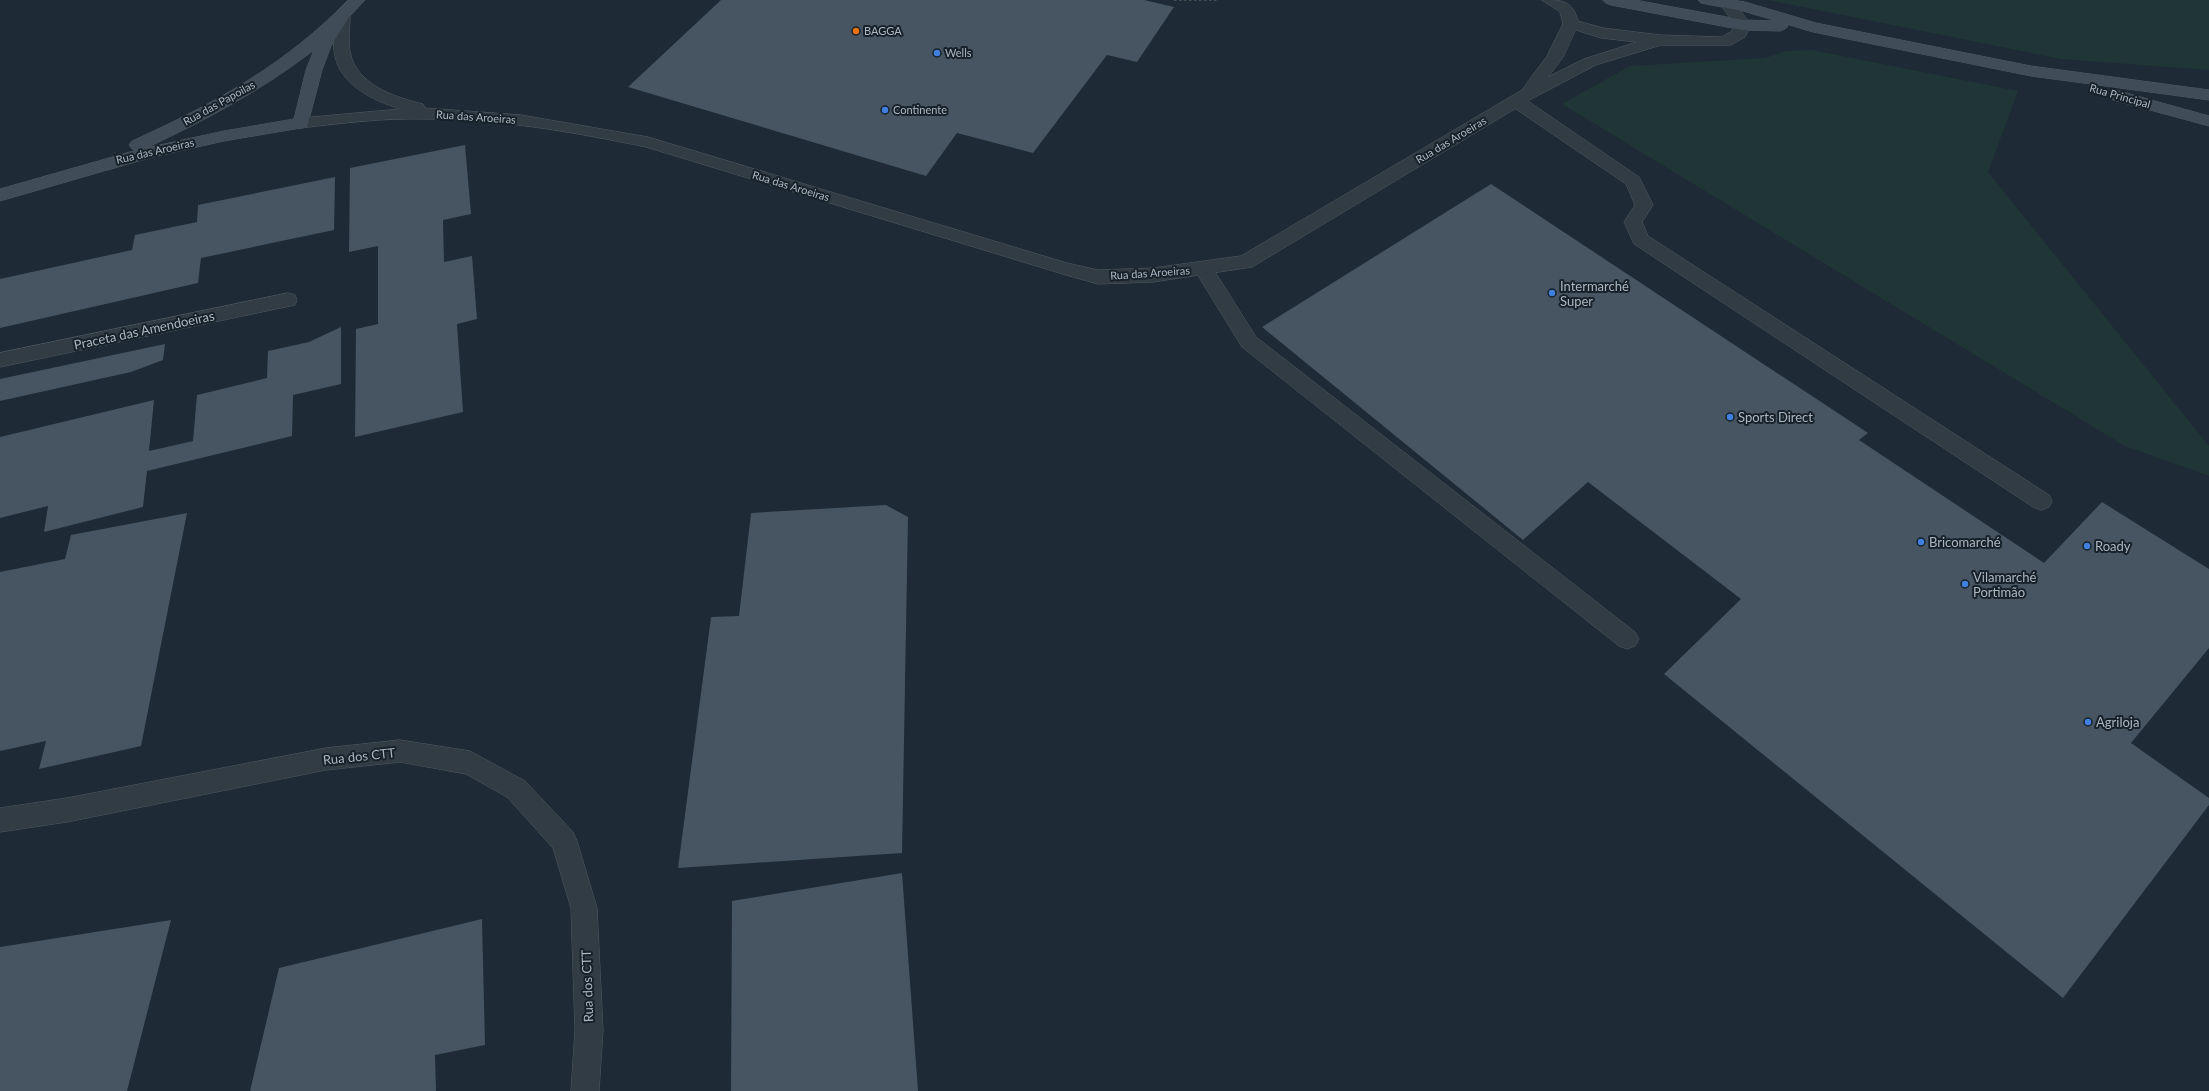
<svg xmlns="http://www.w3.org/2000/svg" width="2209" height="1091" font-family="Lato,sans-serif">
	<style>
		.green { fill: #203636 }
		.building { fill: #465561 }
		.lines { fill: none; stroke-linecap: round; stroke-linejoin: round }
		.lane-casing { stroke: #4f5a64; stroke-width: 1 }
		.street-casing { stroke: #4f5a64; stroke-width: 1 }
		.secondary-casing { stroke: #4f5a64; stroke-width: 1 }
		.path { stroke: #3e5253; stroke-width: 2; stroke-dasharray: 2.5 2.5; stroke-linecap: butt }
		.lane { fill: #323c45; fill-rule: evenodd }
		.street { fill: #323c45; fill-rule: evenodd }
		.secondary { fill: #404c58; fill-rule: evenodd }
		.food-dot { fill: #e8710a; stroke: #17212a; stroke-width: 1.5 }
		.shop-dot { fill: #3f7fe0; stroke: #17212a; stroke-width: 1.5 }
		.labels { text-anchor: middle; stroke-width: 4; stroke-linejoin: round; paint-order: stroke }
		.far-poi-label { font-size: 11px; fill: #abb7c3; stroke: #17212a; text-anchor: start }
		.far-street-label { font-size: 11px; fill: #abb7c3; stroke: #17212a }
		.poi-label { font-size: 13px; fill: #abb7c3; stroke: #17212a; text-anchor: start }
		.street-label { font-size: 13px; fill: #abb7c3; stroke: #17212a }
	</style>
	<rect width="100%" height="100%" fill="#1e2a35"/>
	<g class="green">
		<path d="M1768,0H2209V70L2061,59Z"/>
		<path d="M1812,50L2018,91L1988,172L2209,446V476L2125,446L1562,104L1630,66L1765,58L1786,51Z"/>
	</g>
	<g class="building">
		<path d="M721,0H1144L1174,7L1137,62L1107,55L1033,153L957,133L926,176L628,87Z"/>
		<path d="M465,145L471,214L443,220L444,262L472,256L477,319L457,324L463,412L355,437L356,329L378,324V246L349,252L350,168Z"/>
		<path d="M335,177L334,230L201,258L198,283L0,328V279L132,250L135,235L197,222L198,205Z"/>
		<path d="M1491,184L1868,433L1859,440L2044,563L2102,502L2209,569V648L2131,743L2209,798V805L2063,998L1664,674L1741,599L1588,482L1523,540L1262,327Z"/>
		<path d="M341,327V384L293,395L292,436L147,471L143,507L44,532L48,506L0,518V437L154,400L149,451L193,441L197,395L267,378L268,351L309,342Z"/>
		<path d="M165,344L163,360L131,372L0,401V379Z"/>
		<path d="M886,505L908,517L902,853L678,868L711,617L739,616L751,513Z"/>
		<path d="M187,513L141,746L39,769L46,741L0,751V572L65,559L71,535Z"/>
		<path d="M902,873L918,1091H731L732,901Z"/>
		<path d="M482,919L485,1045L435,1055L436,1091H250L279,968Z"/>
		<path d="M171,920L127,1091H0V947Z"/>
	</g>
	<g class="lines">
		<defs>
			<g id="lane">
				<path d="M1516,96L1522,97L1639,177L1653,205L1642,222L1648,236L2049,495L2052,501L2049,507L2041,510L2033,507L1634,244L1624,222L1635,205L1626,184L1510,105L1508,101L1510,97Z"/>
				<path d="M1203,263L1210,264L1256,337L1635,632L1639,639L1635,646L1627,649L1619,646L1242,347L1194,269L1196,264Z"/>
			</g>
			<g id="street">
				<path d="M1542,0C1563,0 1572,0 1578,21L1603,28L1660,35L1722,37L1732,31L1735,25L1721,5L1724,2H1734L1751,25L1745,37L1731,45H1661L1596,65L1533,98L1252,267L1153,282L1098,284L1066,275L646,147C573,132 500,119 425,119C384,118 342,123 301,128L295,127L293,123L295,119L301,118L400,109C375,101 341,86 335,56C332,43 335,29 334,16L337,13H347L350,16C350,30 347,46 352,59C362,87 398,98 423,104L425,108L521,115L648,137L1067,263L1098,270L1153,268L1241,256L1522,90L1547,56L1563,24L1560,12ZM1576,30L1601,38L1637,42L1584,59L1548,77L1563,57Z"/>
				<path d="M288,293L295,295L297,300L295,305L0,367V353Z"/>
				<path d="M400,740L470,751L525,781L573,832L577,841L597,908L603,1030L599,1091H571L575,1030L571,908L553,848L507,797L466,774L400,762L326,770L67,822L0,832V808L67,798L326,748Z"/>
			</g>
			<g id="secondary">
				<path d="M348,0H365L349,17L331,46L322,70L307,127L224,141L149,158L0,201V189L137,150L132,149L129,145L132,141C212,105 287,64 348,0ZM314,50L306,70L294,119L224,131L146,148C206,120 262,90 314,50Z"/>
				<path d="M1603,0H1635L1743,20L1777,21L1743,11L1701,3L1698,0H1732L1745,2L1816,23L2031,66L2209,90V100L2031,76L1813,32L1786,24L1788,26L1785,29L1780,31L1743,30L1611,5L1606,3Z"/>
				<path d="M2119,91L2209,116V126L2113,100L2111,96L2113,92Z"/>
			</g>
		</defs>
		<use href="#lane" class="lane-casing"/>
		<use href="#street" class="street-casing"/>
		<use href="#secondary" class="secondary-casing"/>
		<path class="path" d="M1174,0H1219"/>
		<use href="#lane" class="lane"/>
		<use href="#street" class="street"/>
		<use href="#secondary" class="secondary"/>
	</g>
	<circle class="food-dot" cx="856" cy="31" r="4"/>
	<g class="shop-dot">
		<circle cx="937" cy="53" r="4"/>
		<circle cx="885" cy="110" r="4"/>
		<circle cx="1552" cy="293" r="4"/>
		<circle cx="1730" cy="417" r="4"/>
		<circle cx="1921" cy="542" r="4"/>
		<circle cx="2087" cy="546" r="4"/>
		<circle cx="1965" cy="584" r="4"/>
		<circle cx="2088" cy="722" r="4"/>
	</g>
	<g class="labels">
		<g class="far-poi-label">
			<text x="864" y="35">BAGGA</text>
			<text x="945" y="57">Wells</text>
			<text x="893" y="114">Continente</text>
		</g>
		<g class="far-street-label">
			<text transform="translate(2120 96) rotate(16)" y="4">Rua Principal</text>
			<text transform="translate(219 103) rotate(-29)" y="4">Rua das Papoilas</text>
			<text transform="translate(476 117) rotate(4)" y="4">Rua das Aroeiras</text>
			<text transform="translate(1451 140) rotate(-31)" y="4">Rua das Aroeiras</text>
			<text transform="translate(155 151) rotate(-13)" y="4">Rua das Aroeiras</text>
			<text transform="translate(791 186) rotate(17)" y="4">Rua das Aroeiras</text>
			<text transform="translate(1150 273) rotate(-4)" y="4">Rua das Aroeiras</text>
		</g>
		<g class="poi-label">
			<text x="1560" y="291">Intermarché<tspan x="1560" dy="15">Super</tspan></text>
			<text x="1738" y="422">Sports Direct</text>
			<text x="1929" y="547">Bricomarché</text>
			<text x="2095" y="551">Roady</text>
			<text x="1973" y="582">Vilamarché<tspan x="1973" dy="15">Portimão</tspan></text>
			<text x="2096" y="727">Agriloja</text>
		</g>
		<g class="street-label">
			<text transform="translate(144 330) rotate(-12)" y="5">Praceta das Amendoeiras</text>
			<text transform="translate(359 756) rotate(-6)" y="5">Rua dos CTT</text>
			<text transform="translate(587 986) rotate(-92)" y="5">Rua dos CTT</text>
		</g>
	</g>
</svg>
